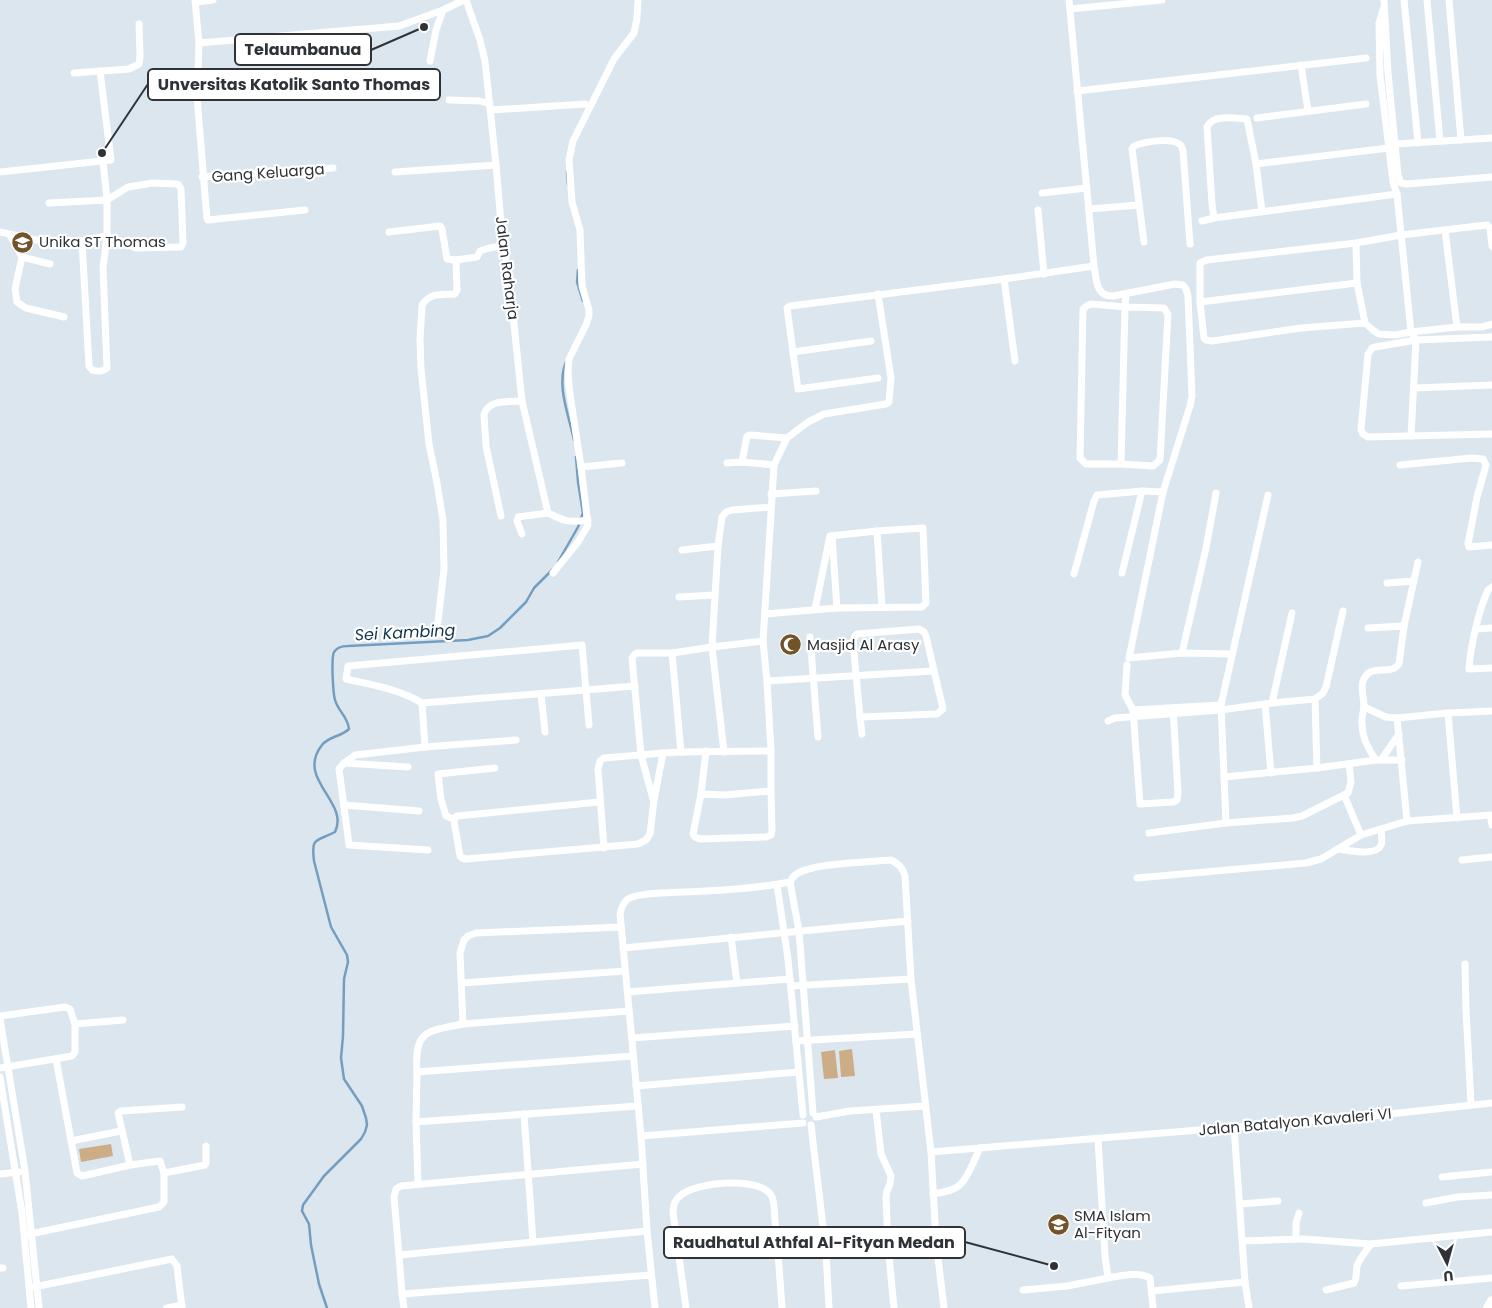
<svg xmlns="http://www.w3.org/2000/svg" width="1492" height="1308" font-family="Poppins,sans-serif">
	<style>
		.green { fill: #cdad87 }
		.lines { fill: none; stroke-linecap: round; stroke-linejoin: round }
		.stream { stroke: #749ec0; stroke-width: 2.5 }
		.street { stroke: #fff; stroke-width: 7 }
		.primary { stroke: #fff; stroke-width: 10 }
		.labels { text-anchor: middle; stroke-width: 4.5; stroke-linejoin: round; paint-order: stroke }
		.street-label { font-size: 15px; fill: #2f3337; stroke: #fff }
		.poi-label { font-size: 15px; fill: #2f3337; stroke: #fff; text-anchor: start }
		.water-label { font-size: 16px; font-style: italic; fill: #11324b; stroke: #fff }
		.leader { fill: none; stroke: #2f3337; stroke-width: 2 }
		.callout-dot { fill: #2f3337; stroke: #fff; stroke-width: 2 }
		.callout { fill: #fff; stroke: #2f3337; stroke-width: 2 }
		.callout-label { font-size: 16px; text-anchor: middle; font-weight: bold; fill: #2f3337 }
	</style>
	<rect width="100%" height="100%" fill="#dbe6ef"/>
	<g class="green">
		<path d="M852,1049L855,1076L841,1077L839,1051Z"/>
		<path d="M835,1050L838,1078L824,1079L821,1052Z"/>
		<path d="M111,1144L113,1156L81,1162L79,1149Z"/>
	</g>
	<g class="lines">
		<g class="stream">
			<path d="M567,172L568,184"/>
			<path d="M578,270L577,282L583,301"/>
			<path d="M566,362C556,385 569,416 574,440"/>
			<path d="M558,562L578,527L583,513L578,482L576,457"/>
			<path d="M327,1308L319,1284L311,1245L309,1224L302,1211L303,1205L324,1176L361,1139L365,1132L367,1125L366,1118L362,1106L344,1079L341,1058L343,1036L344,979L348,962L347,955L331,927L314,861C311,836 316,842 335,832C350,802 295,779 322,745C329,736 341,737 349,729C348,717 338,711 335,700C333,693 331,658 334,652C337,647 343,646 348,646L468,640L488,636L500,628L526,602L534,588L553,569"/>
		</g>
		<g class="street">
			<path d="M195,0L199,43L197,97L207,219L208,220L305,210"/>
			<path d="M466,0L480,40L485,61L496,165L503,246L509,276L522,401L548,513"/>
			<path d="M1069,0L1094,266C1097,280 1095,296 1113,296L1175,284L1183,285L1186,289L1188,296L1192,396L1190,406L1163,492L1129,658L1182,653L1232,654"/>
			<path d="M1384,0L1388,73L1398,175L1401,183L1407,184L1492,177"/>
			<path d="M1404,0L1418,143"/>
			<path d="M1427,0L1440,141"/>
			<path d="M1449,0L1461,140"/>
			<path d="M196,2L213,0"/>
			<path d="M1384,7L1379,23L1380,75L1393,182L1397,194L1411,332L1416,340L1411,436"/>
			<path d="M1070,9L1162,0"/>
			<path d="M199,43L399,26L443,10L464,0"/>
			<path d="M430,61L436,30L443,10"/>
			<path d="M1301,65L1308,111"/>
			<path d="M74,73L129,69L139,64L140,57L139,24"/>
			<path d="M1077,91L1366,58"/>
			<path d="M197,97L295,92L383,85"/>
			<path d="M449,100L480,101L490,104"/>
			<path d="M491,110L585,104"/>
			<path d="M1257,118L1366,104"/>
			<path d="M1395,144L1492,138"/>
			<path d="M1256,164L1389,148"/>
			<path d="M0,172L111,160L100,71"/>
			<path d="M395,172L496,165"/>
			<path d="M202,177L333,168"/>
			<path d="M1042,193L1087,188"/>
			<path d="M49,203L107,200L128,187L153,183L178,184L181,189L183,243L181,247L136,248L107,236L103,268L107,368C102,372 98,372 92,370L89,366L82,241"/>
			<path d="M1089,209L1139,205"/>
			<path d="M1038,210L1044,274"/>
			<path d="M1262,212L1256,164L1247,119C1234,118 1213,114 1207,127L1212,204L1214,218L1397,194"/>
			<path d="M1202,221L1214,218"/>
			<path d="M1445,230L1457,327"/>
			<path d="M0,232L60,245L107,236V200L103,161"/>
			<path d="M389,232L440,226L442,229L447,259L456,260L457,290L455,294C441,295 431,292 422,305L420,340L421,369L429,444L437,483L443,520L444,569L438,622"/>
			<path d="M10,235L22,257L15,289L17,302L26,308L64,317"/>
			<path d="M1144,242L1132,149L1134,146C1143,142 1171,137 1179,144C1182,145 1182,148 1183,151L1190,244"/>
			<path d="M1356,243L1357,283L1365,323L1374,331L1379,334L1395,335L1411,332L1457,327H1482L1492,324"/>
			<path d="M22,257L50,264"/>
			<path d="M456,260L477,257L480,251L489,248L503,246"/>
			<path d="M1004,279L1015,361"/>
			<path d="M1200,302L1357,283"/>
			<path d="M1365,323L1301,328L1212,341L1206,340L1204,338L1200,302V263L1207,260L1356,243L1401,235L1487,225L1490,228L1492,246"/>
			<path d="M1492,337L1416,340L1375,347L1372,348L1368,354L1361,430L1363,434L1368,437L1492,434"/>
			<path d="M793,352L871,341"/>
			<path d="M878,378L798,389L787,308L790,306L1004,279L1094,266"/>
			<path d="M1414,388L1492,385"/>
			<path d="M742,462L747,436L750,435L787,438"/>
			<path d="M727,463L742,462L774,465"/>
			<path d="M1121,464H1086L1080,458L1083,309L1088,305L1092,304L1125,307L1164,308L1168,314L1160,460L1153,466L1121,464L1125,307L1126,294"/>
			<path d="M1400,465L1471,458L1483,459L1486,465L1477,497L1468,544L1469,547L1492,545"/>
			<path d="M581,467L622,463"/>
			<path d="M771,494L816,491"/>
			<path d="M548,513C564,521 569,523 588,520"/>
			<path d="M501,516L486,446L484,415C487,399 509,402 522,401"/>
			<path d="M877,531L882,607"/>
			<path d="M522,534L517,521L518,517L548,513"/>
			<path d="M832,536L837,608"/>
			<path d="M682,550L718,546"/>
			<path d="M553,573L578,542L588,525L581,467L569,387L568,370L569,359L586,325L589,316V310L582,286L580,230L572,202L569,160L573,141L614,59L634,33L637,18L638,0"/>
			<path d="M1122,573L1142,491"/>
			<path d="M1074,574L1094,501L1097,495L1142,491L1163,492"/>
			<path d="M1387,583L1414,581"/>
			<path d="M1492,587L1488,590C1479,609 1470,648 1469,669L1492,668"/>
			<path d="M679,597L715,595"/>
			<path d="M765,614L837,608L922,607L926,603L923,528L877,531L830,536L815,609"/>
			<path d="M1368,628L1404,626"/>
			<path d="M919,629L924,632L926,636L943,709L937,714L860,717L853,642L855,636L857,634Z"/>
			<path d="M1477,629L1492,628"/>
			<path d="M810,637L818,737"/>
			<path d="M672,653L681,752"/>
			<path d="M1182,653L1206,548L1216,493"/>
			<path d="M1127,665L1125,695L1133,710L1140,804L1173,802L1177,800L1178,793L1173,708"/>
			<path d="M767,681L934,671"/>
			<path d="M541,694L545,732"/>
			<path d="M1315,699L1317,768"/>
			<path d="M422,703L425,747"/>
			<path d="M1272,703L1292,613"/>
			<path d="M1265,704L1271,773"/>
			<path d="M1364,707L1386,717L1397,718L1407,821"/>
			<path d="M1133,710L1221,705"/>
			<path d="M1448,713L1457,818"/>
			<path d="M860,717L862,734"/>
			<path d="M1397,718L1448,713L1492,711"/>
			<path d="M1108,721L1115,718L1221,710L1272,703L1315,699L1323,693L1326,687L1343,611"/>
			<path d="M589,725L582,645L348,666L346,679C372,685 399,689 422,703C493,698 564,692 635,686"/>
			<path d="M706,751L701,794L724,795L771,791V751L767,681L763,641L774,465L787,438L808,422L824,414L886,404L889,402L891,378L878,294"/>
			<path d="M724,752L712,647L718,546L722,517L726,512L732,510L771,507"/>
			<path d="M1376,760C1367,748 1361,736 1362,720C1362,715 1364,710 1364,705C1363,693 1358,680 1370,672C1379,667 1392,674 1399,664L1404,626L1418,562"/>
			<path d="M1381,760L1399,734"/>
			<path d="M344,763L408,767"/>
			<path d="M1224,777L1317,768L1376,760H1402"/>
			<path d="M701,794L693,834L695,837L700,839L766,837L771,835L772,831L771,791"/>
			<path d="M1344,795L1361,835"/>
			<path d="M653,799L641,755L632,658L634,655L637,653H672L712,647L763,641"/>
			<path d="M599,802L457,816L454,819V821L460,856L462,858L466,859L638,844L646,840L650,834L654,800L663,753L681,752L771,751"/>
			<path d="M344,805L419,811"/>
			<path d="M1492,816L1491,821L1492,825"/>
			<path d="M454,819L446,816L441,799L438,774L495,768"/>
			<path d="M1226,823L1221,705L1268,495"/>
			<path d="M1149,833L1226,823L1293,818L1302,816L1348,793L1351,782L1349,764"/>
			<path d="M604,848L598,769L600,761L604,758L663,753"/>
			<path d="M1338,849C1348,850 1376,857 1381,845C1383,841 1381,834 1381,829"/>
			<path d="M428,850L349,845L339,769L344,763L355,755L425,747L516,740"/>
			<path d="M1462,860L1492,857"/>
			<path d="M1137,878L1306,863L1321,859L1361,835L1407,821L1492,815"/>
			<path d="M790,882L799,931L813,1113"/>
			<path d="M777,885L788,959L803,1115"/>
			<path d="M621,927L476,933L468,936L464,940L460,953L463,1024C427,1031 414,1030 417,1072L633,1056"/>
			<path d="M731,937L737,983"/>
			<path d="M623,948L908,921"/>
			<path d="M1465,964L1466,1009L1471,1105"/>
			<path d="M462,983L625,971"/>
			<path d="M791,986L911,979"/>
			<path d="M628,992L790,979"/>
			<path d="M0,1016L65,1007L70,1009L75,1024"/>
			<path d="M0,1019L25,1171L39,1308"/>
			<path d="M463,1024L629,1011"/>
			<path d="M632,1038L795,1026"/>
			<path d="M796,1041L917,1034"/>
			<path d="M0,1068L72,1056L75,1052V1024L123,1020"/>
			<path d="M417,1072L416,1122L638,1106"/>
			<path d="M0,1077L22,1213L31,1308"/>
			<path d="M636,1086L798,1072"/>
			<path d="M876,1110L881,1154L891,1176L890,1184L887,1191L886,1197L888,1245L894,1308"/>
			<path d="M524,1114L533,1242"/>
			<path d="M816,1117L850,1111L925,1106"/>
			<path d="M416,1122L418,1183"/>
			<path d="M811,1125L826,1252L829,1308"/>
			<path d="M1234,1127L1245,1282L1249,1308"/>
			<path d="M641,1136L803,1123"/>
			<path d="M1098,1139L1105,1256L1108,1278C1120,1276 1139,1271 1150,1278L1153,1308"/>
			<path d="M71,1141L121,1131"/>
			<path d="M931,1152L1380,1115L1492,1103"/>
			<path d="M130,1165L118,1113L121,1111L182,1107"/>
			<path d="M164,1173L205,1165L206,1163V1146"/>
			<path d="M0,1174L19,1172"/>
			<path d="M1442,1177L1492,1172"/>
			<path d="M933,1194C941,1193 953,1191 960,1185C969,1176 974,1160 980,1148"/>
			<path d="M1426,1203L1457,1197L1492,1195"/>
			<path d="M1240,1204L1278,1201"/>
			<path d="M25,1235L159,1207L164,1202V1173L160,1161L130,1165L82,1176L77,1173L56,1059"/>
			<path d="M1296,1238V1223L1299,1213"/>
			<path d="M1242,1241L1303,1239L1371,1244L1492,1232"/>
			<path d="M778,1249L825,1245"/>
			<path d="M826,1252L936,1241"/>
			<path d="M399,1255L394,1197L396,1189L401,1186L643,1164"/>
			<path d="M0,1268H3"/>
			<path d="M1401,1286L1492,1278"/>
			<path d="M34,1287L172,1259L177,1266L182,1308"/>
			<path d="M1023,1290L1067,1286L1108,1278"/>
			<path d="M1326,1290L1354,1283C1357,1278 1356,1272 1357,1266C1360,1258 1366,1251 1371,1244"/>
			<path d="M1152,1291L1245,1282"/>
			<path d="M402,1294L399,1255L647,1231"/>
			<path d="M167,1308L182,1305"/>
			<path d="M404,1308L402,1294L651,1275"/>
			<path d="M655,1308L647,1231L641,1136L620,914C624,896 631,897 647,894C694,891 743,891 790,882C792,878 794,875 798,873C816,863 868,862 891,860C899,864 902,867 905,876L911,979L931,1152L936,1241L944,1308"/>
			<path d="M686,1308L673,1213C673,1206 674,1200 680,1196C694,1182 763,1175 772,1197C775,1203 774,1213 775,1220C778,1249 780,1279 782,1308"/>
		</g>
		<path class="primary" d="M1488,1308L1492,1301"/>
	</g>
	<defs>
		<symbol id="university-disc" viewBox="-11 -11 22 22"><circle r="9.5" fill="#735329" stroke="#fff"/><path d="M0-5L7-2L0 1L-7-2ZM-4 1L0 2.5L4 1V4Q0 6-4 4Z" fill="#fff"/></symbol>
		<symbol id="mosque-disc" viewBox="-11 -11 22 22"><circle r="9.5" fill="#735329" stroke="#fff"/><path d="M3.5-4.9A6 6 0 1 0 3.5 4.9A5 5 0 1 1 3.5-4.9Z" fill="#fff"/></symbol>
		<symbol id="school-disc" viewBox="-11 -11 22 22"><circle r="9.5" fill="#735329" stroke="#fff"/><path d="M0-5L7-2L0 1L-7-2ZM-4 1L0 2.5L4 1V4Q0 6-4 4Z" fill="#fff"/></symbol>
	</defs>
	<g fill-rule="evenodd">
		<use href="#university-disc" x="10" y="230" width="25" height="25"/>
		<use href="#mosque-disc" x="778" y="632" width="25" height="25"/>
		<use href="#school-disc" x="1046" y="1212" width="25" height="25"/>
	</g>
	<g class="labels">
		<g class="street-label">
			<text transform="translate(268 173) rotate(-4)" y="5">Gang Keluarga</text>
			<text transform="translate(507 268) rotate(83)" y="5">Jalan Raharja</text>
			<text transform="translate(1295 1122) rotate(-5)" y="5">Jalan Batalyon Kavaleri VI</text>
		</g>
		<g class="poi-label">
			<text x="39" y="247">Unika ST Thomas</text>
			<text x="807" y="650">Masjid Al Arasy</text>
			<text x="1074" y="1221">SMA Islam<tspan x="1074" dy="17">Al-Fityan</tspan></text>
		</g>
		<g class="water-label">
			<text transform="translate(405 632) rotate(-3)" y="6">Sei Kambing</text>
		</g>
	</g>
	<path class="leader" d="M424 27L371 50M102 153L148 84M1054 1266L965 1242"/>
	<g class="callout-dot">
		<circle cx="424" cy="27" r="5"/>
		<circle cx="102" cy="153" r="5"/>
		<circle cx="1054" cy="1266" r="5"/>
	</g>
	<g class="callout">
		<rect x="235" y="34" width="136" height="31" rx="5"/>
		<rect x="148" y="69" width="292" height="31" rx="5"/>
		<rect x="664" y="1227" width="301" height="31" rx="5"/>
	</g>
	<g class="callout-label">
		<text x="303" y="55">Telaumbanua</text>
		<text x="294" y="90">Unversitas Katolik Santo Thomas</text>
		<text x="814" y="1248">Raudhatul Athfal Al-Fityan Medan</text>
	</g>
	<g transform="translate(1447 1263) rotate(174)" stroke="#ffffff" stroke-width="4" paint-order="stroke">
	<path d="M0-4L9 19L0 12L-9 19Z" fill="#2f3337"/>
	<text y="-8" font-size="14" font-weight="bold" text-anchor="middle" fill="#2f3337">U</text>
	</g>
</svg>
